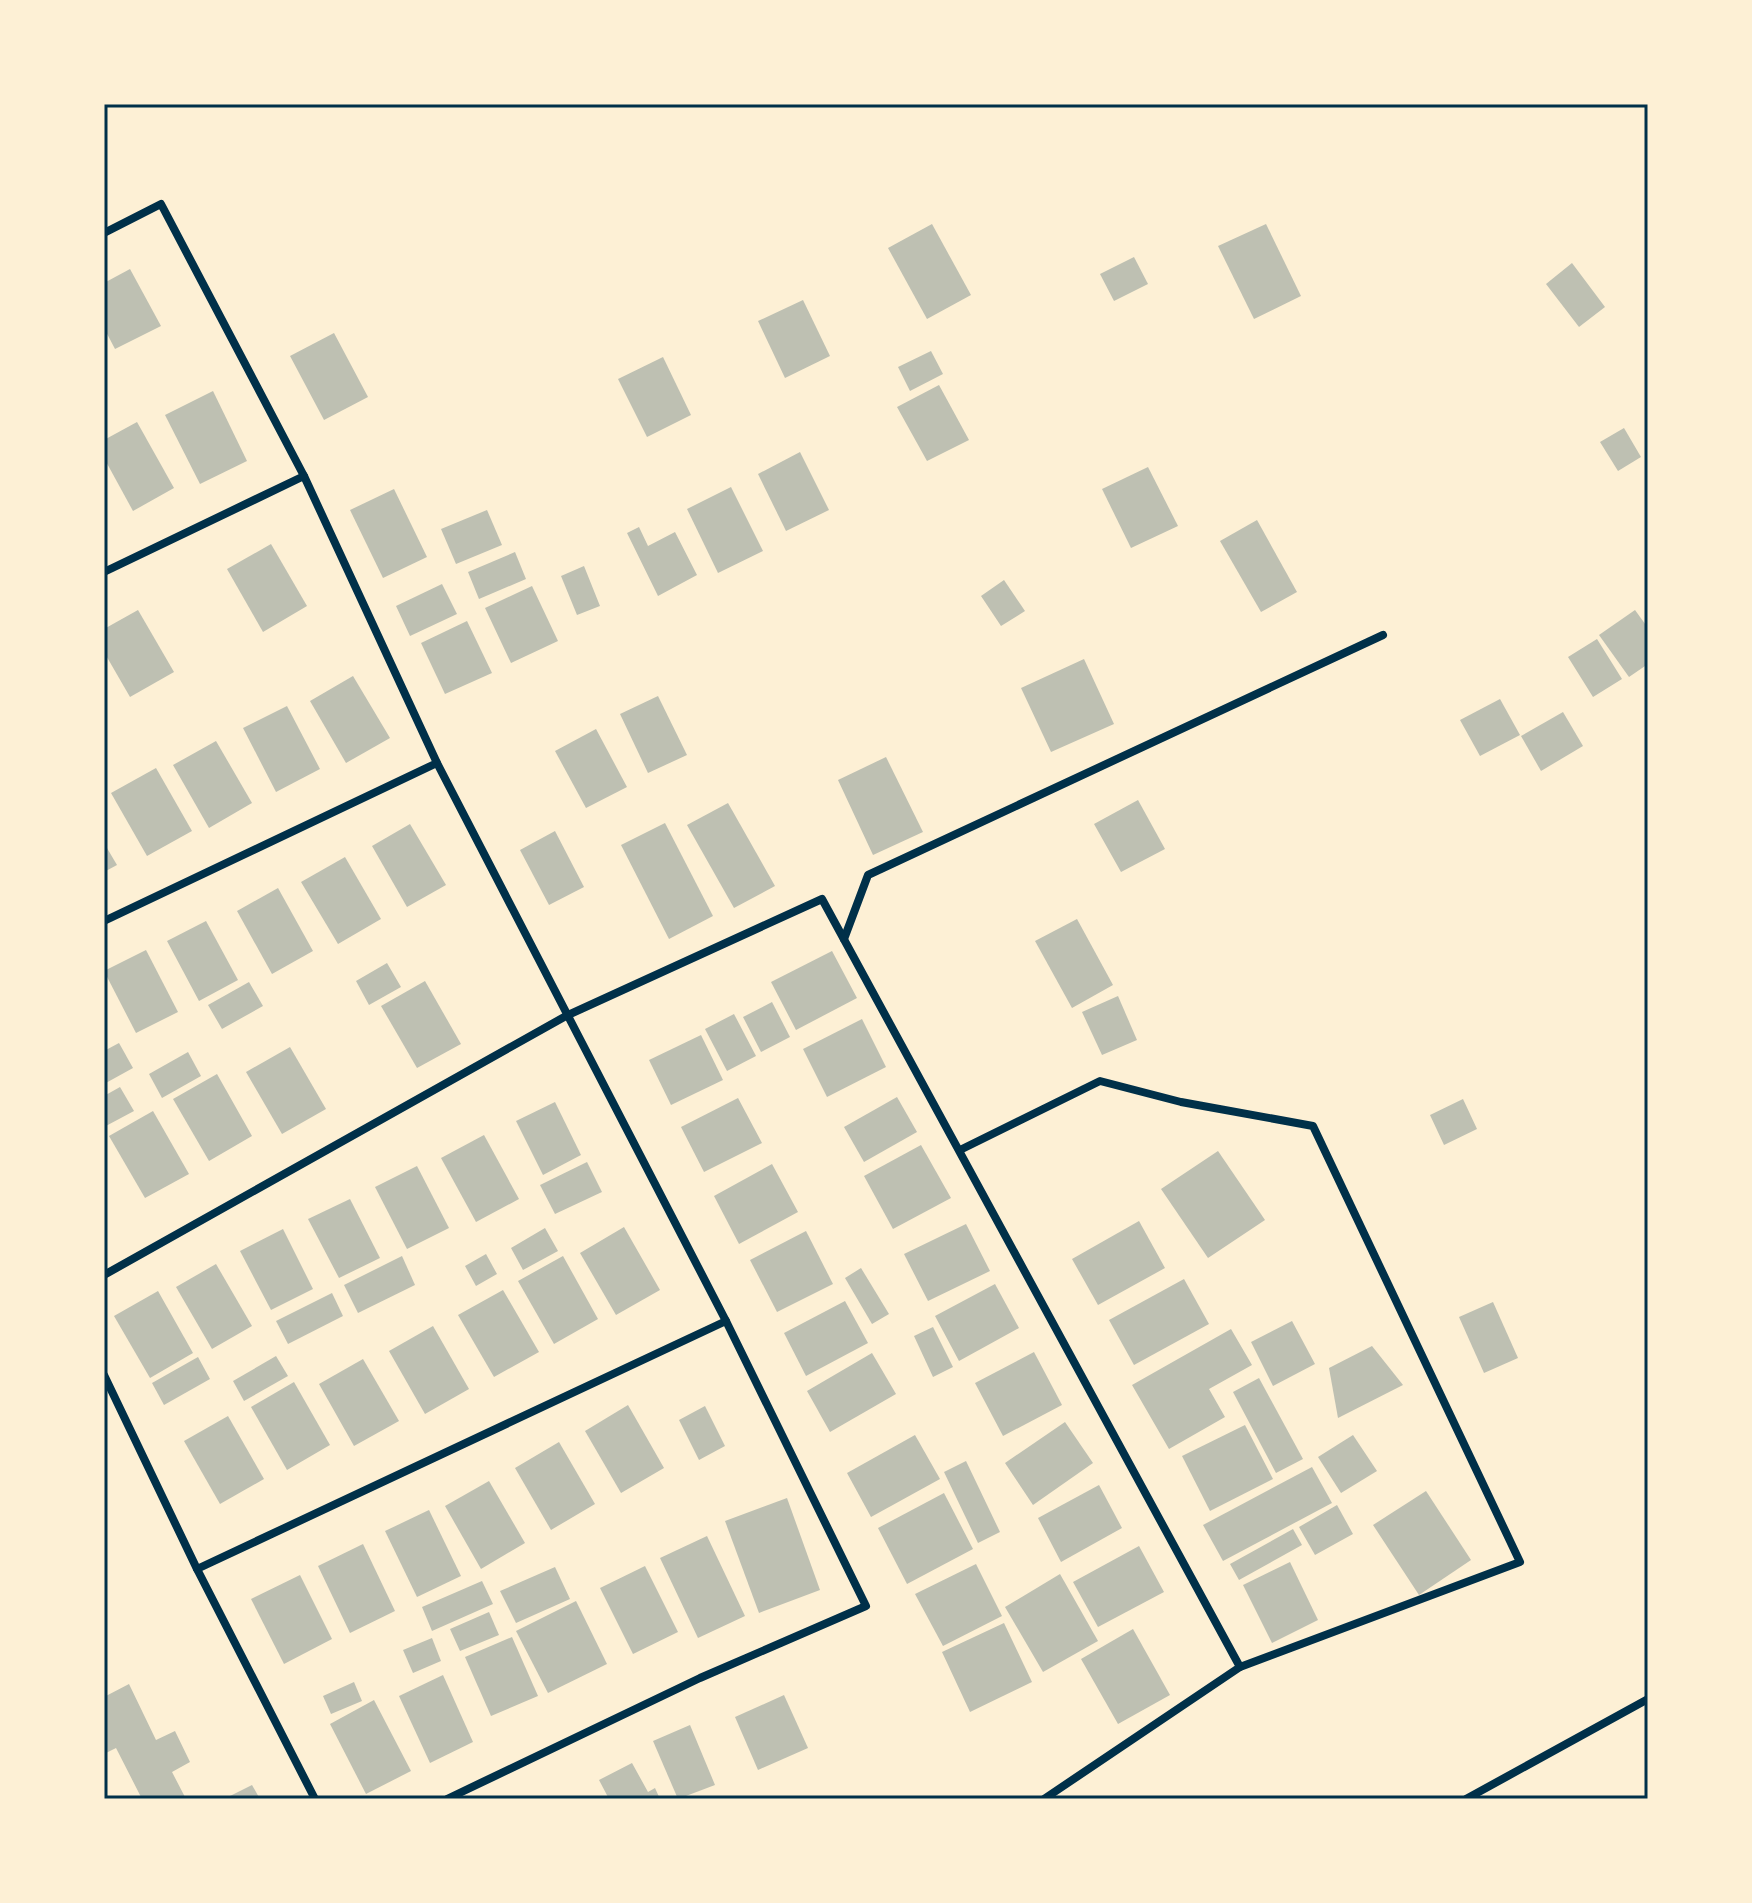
<svg xmlns="http://www.w3.org/2000/svg" width="1752" height="1903" font-family="'PT Sans',sans-serif">
	<style>
		.building { fill: #bec0b2 }
		.lines { fill: none; stroke-linecap: round; stroke-linejoin: round }
		.minor { stroke: #003049; stroke-width: 8 }
		.neatline { fill: none; stroke: #003049; stroke-width: 3 }
	</style>
	<rect width="100%" height="100%" fill="#fdf0d5"/>
	<g class="building">
		<path d="M932,224L971,295L927,319L888,248Z"/>
		<path d="M1266,224L1301,296L1254,319L1218,246Z"/>
		<path d="M1134,257L1148,284L1114,301L1100,274Z"/>
		<path d="M1572,263L1605,307L1579,327L1546,284Z"/>
		<path d="M130,269L161,326L115,349L104,328V283Z"/>
		<path d="M803,300L830,356L785,378L758,321Z"/>
		<path d="M334,333L368,397L324,420L290,356Z"/>
		<path d="M931,351L943,374L910,391L898,367Z"/>
		<path d="M663,357L691,415L647,437L618,379Z"/>
		<path d="M939,385L969,440L927,461L897,407Z"/>
		<path d="M213,391L247,461L200,484L165,415Z"/>
		<path d="M137,422L174,488L133,511L104,458V440Z"/>
		<path d="M1624,428L1641,457L1618,471L1600,442Z"/>
		<path d="M800,452L829,510L786,531L758,474Z"/>
		<path d="M1148,467L1178,526L1131,548L1102,489Z"/>
		<path d="M731,487L763,551L718,573L687,509Z"/>
		<path d="M394,489L427,557L383,578L350,510Z"/>
		<path d="M487,510L502,545L456,564L441,529Z"/>
		<path d="M1257,520L1297,592L1261,612L1220,541Z"/>
		<path d="M639,527L648,546L675,532L697,575L658,596L627,533Z"/>
		<path d="M271,544L307,606L263,632L227,569Z"/>
		<path d="M515,552L526,579L479,599L468,572Z"/>
		<path d="M584,566L600,606L577,615L561,576Z"/>
		<path d="M1004,580L1025,611L1001,626L981,596Z"/>
		<path d="M442,584L457,614L410,636L396,606Z"/>
		<path d="M532,586L558,641L511,663L485,608Z"/>
		<path d="M138,610L174,672L130,697L104,652V629Z"/>
		<path d="M1635,610L1648,628V664L1629,677L1599,635Z"/>
		<path d="M467,621L492,673L445,694L421,643Z"/>
		<path d="M1597,639L1622,679L1593,697L1568,657Z"/>
		<path d="M1084,659L1114,724L1051,752L1021,688Z"/>
		<path d="M353,676L390,738L346,763L310,701Z"/>
		<path d="M658,696L687,755L648,773L620,714Z"/>
		<path d="M1500,699L1520,735L1480,756L1460,720Z"/>
		<path d="M287,706L320,769L276,792L243,728Z"/>
		<path d="M1563,712L1583,746L1541,771L1521,736Z"/>
		<path d="M596,729L627,787L586,808L555,751Z"/>
		<path d="M216,741L252,803L209,828L173,765Z"/>
		<path d="M886,757L923,832L873,855L838,780Z"/>
		<path d="M156,768L192,831L147,856L111,793Z"/>
		<path d="M1138,800L1165,849L1121,872L1094,824Z"/>
		<path d="M728,803L775,886L734,908L687,825Z"/>
		<path d="M665,823L713,916L669,939L621,845Z"/>
		<path d="M410,824L446,885L407,907L372,846Z"/>
		<path d="M555,831L584,887L549,905L520,850Z"/>
		<path d="M104,843L117,865L104,872Z"/>
		<path d="M345,857L381,919L338,944L301,882Z"/>
		<path d="M278,888L313,951L272,974L237,911Z"/>
		<path d="M1077,919L1113,985L1072,1008L1035,941Z"/>
		<path d="M206,921L238,980L199,1001L167,941Z"/>
		<path d="M146,950L178,1012L136,1033L104,971Z"/>
		<path d="M832,951L857,998L796,1030L771,982Z"/>
		<path d="M387,963L401,987L369,1005L356,981Z"/>
		<path d="M425,981L461,1044L417,1068L381,1006Z"/>
		<path d="M249,982L263,1006L222,1029L208,1005Z"/>
		<path d="M1118,996L1137,1040L1102,1055L1082,1012Z"/>
		<path d="M772,1002L790,1037L761,1052L743,1017Z"/>
		<path d="M734,1014L756,1056L727,1071L705,1029Z"/>
		<path d="M862,1019L886,1067L827,1097L803,1049Z"/>
		<path d="M701,1035L723,1080L671,1105L649,1060Z"/>
		<path d="M119,1043L133,1068L104,1084V1051Z"/>
		<path d="M290,1047L326,1109L282,1134L246,1072Z"/>
		<path d="M188,1052L201,1076L162,1098L149,1074Z"/>
		<path d="M217,1074L252,1136L209,1161L173,1099Z"/>
		<path d="M120,1087L134,1111L104,1127V1096Z"/>
		<path d="M897,1097L917,1132L864,1162L844,1127Z"/>
		<path d="M738,1098L762,1143L704,1172L681,1127Z"/>
		<path d="M1463,1099L1477,1129L1444,1145L1430,1115Z"/>
		<path d="M555,1102L581,1155L543,1175L516,1121Z"/>
		<path d="M153,1111L189,1174L145,1198L109,1136Z"/>
		<path d="M484,1135L519,1199L476,1222L441,1158Z"/>
		<path d="M921,1145L951,1198L893,1229L864,1176Z"/>
		<path d="M1218,1151L1265,1220L1208,1258L1161,1189Z"/>
		<path d="M587,1162L602,1192L555,1214L540,1185Z"/>
		<path d="M772,1164L798,1212L739,1244L714,1196Z"/>
		<path d="M417,1166L449,1228L407,1249L375,1187Z"/>
		<path d="M350,1199L380,1258L339,1278L308,1219Z"/>
		<path d="M1139,1221L1165,1268L1098,1305L1072,1259Z"/>
		<path d="M966,1224L990,1271L928,1301L904,1254Z"/>
		<path d="M624,1227L660,1290L616,1315L580,1253Z"/>
		<path d="M545,1228L558,1251L523,1270L511,1248Z"/>
		<path d="M283,1229L313,1289L271,1310L240,1251Z"/>
		<path d="M806,1231L833,1284L777,1312L750,1260Z"/>
		<path d="M486,1254L497,1274L476,1286L465,1266Z"/>
		<path d="M402,1256L415,1285L358,1313L344,1285Z"/>
		<path d="M563,1256L598,1319L554,1344L518,1281Z"/>
		<path d="M216,1264L252,1326L212,1349L176,1287Z"/>
		<path d="M861,1268L889,1314L872,1324L845,1278Z"/>
		<path d="M1184,1279L1209,1324L1134,1365L1109,1320Z"/>
		<path d="M995,1284L1019,1328L959,1361L935,1316Z"/>
		<path d="M503,1290L539,1352L494,1377L458,1315Z"/>
		<path d="M158,1291L193,1353L150,1378L114,1316Z"/>
		<path d="M332,1293L343,1316L288,1344L276,1321Z"/>
		<path d="M845,1301L868,1343L806,1376L784,1333Z"/>
		<path d="M1493,1302L1518,1358L1484,1373L1459,1317Z"/>
		<path d="M1292,1321L1315,1364L1273,1386L1251,1342Z"/>
		<path d="M433,1326L469,1389L425,1414L389,1351Z"/>
		<path d="M933,1327L953,1367L933,1377L914,1336Z"/>
		<path d="M1231,1329L1252,1365L1209,1389L1225,1417L1169,1449L1132,1385Z"/>
		<path d="M1372,1346L1403,1385L1338,1418L1329,1368Z"/>
		<path d="M1034,1352L1062,1405L1003,1436L975,1383Z"/>
		<path d="M872,1353L896,1394L830,1432L807,1391Z"/>
		<path d="M276,1356L288,1376L244,1401L233,1381Z"/>
		<path d="M198,1357L210,1379L164,1405L152,1383Z"/>
		<path d="M363,1359L399,1421L354,1446L319,1384Z"/>
		<path d="M1259,1378L1303,1459L1276,1473L1233,1392Z"/>
		<path d="M294,1382L330,1445L287,1470L251,1407Z"/>
		<path d="M628,1405L664,1468L621,1493L585,1431Z"/>
		<path d="M705,1406L725,1446L699,1460L679,1420Z"/>
		<path d="M228,1416L264,1479L220,1504L184,1441Z"/>
		<path d="M1065,1422L1093,1463L1033,1505L1005,1463Z"/>
		<path d="M1245,1425L1273,1479L1210,1511L1182,1456Z"/>
		<path d="M915,1435L940,1479L871,1517L847,1473Z"/>
		<path d="M1353,1435L1377,1471L1341,1493L1318,1457Z"/>
		<path d="M559,1442L595,1504L551,1530L515,1468Z"/>
		<path d="M966,1461L1000,1532L978,1543L944,1472Z"/>
		<path d="M1312,1467L1332,1503L1223,1561L1203,1525Z"/>
		<path d="M489,1481L525,1543L481,1569L445,1506Z"/>
		<path d="M1099,1485L1122,1528L1061,1562L1038,1518Z"/>
		<path d="M1426,1491L1471,1560L1419,1595L1373,1525Z"/>
		<path d="M944,1493L973,1549L907,1584L878,1528Z"/>
		<path d="M787,1498L820,1590L759,1613L725,1521Z"/>
		<path d="M1337,1505L1353,1534L1315,1555L1299,1527Z"/>
		<path d="M429,1510L461,1576L417,1597L385,1531Z"/>
		<path d="M1293,1529L1302,1545L1239,1580L1230,1564Z"/>
		<path d="M707,1536L745,1616L698,1638L660,1558Z"/>
		<path d="M363,1544L395,1611L350,1633L318,1566Z"/>
		<path d="M1139,1546L1164,1592L1098,1627L1073,1582Z"/>
		<path d="M1290,1562L1318,1620L1272,1643L1243,1585Z"/>
		<path d="M976,1564L1002,1616L943,1646L915,1594Z"/>
		<path d="M645,1566L678,1632L633,1654L600,1588Z"/>
		<path d="M555,1567L570,1599L516,1623L500,1591Z"/>
		<path d="M1060,1574L1098,1641L1043,1672L1005,1607Z"/>
		<path d="M300,1575L332,1639L284,1664L251,1599Z"/>
		<path d="M482,1581L493,1604L432,1631L422,1607Z"/>
		<path d="M576,1601L607,1664L548,1693L516,1631Z"/>
		<path d="M489,1612L499,1635L460,1651L450,1629Z"/>
		<path d="M1004,1623L1032,1682L970,1712L942,1652Z"/>
		<path d="M1133,1629L1170,1695L1118,1724L1081,1659Z"/>
		<path d="M512,1637L538,1696L491,1716L465,1657Z"/>
		<path d="M432,1638L441,1661L413,1673L403,1650Z"/>
		<path d="M443,1675L473,1742L430,1763L399,1696Z"/>
		<path d="M354,1682L362,1701L331,1714L323,1696Z"/>
		<path d="M129,1684L156,1740L175,1731L190,1762L172,1772L186,1799H142L116,1748L104,1754V1697Z"/>
		<path d="M784,1695L808,1748L758,1770L735,1717Z"/>
		<path d="M374,1700L411,1771L366,1794L330,1724Z"/>
		<path d="M690,1725L715,1785L678,1799L653,1741Z"/>
		<path d="M632,1763L648,1792L655,1788L660,1799H609L599,1780Z"/>
		<path d="M252,1785L260,1799H224Z"/>
	</g>
	<g class="lines">
		<g class="minor">
			<path d="M104,233L161,204L304,476L437,763L726,1321L866,1606L700,1678L447,1799"/>
			<path d="M104,572L304,476"/>
			<path d="M104,921L437,763"/>
			<path d="M844,939L868,875L1383,635"/>
			<path d="M960,1150L1100,1081L1181,1102L1313,1126L1520,1562L1240,1667"/>
			<path d="M104,1275L566,1016L822,899L1240,1667L1044,1799"/>
			<path d="M104,1375L197,1569L315,1799"/>
			<path d="M197,1569L726,1321"/>
			<path d="M1466,1799L1648,1699"/>
		</g>
	</g>
	<rect width="1752" height="1903" fill="none" stroke="#fdf0d5" stroke-width="212"/>
	<rect x="106" y="106" width="1540" height="1691" class="neatline"/>
</svg>
